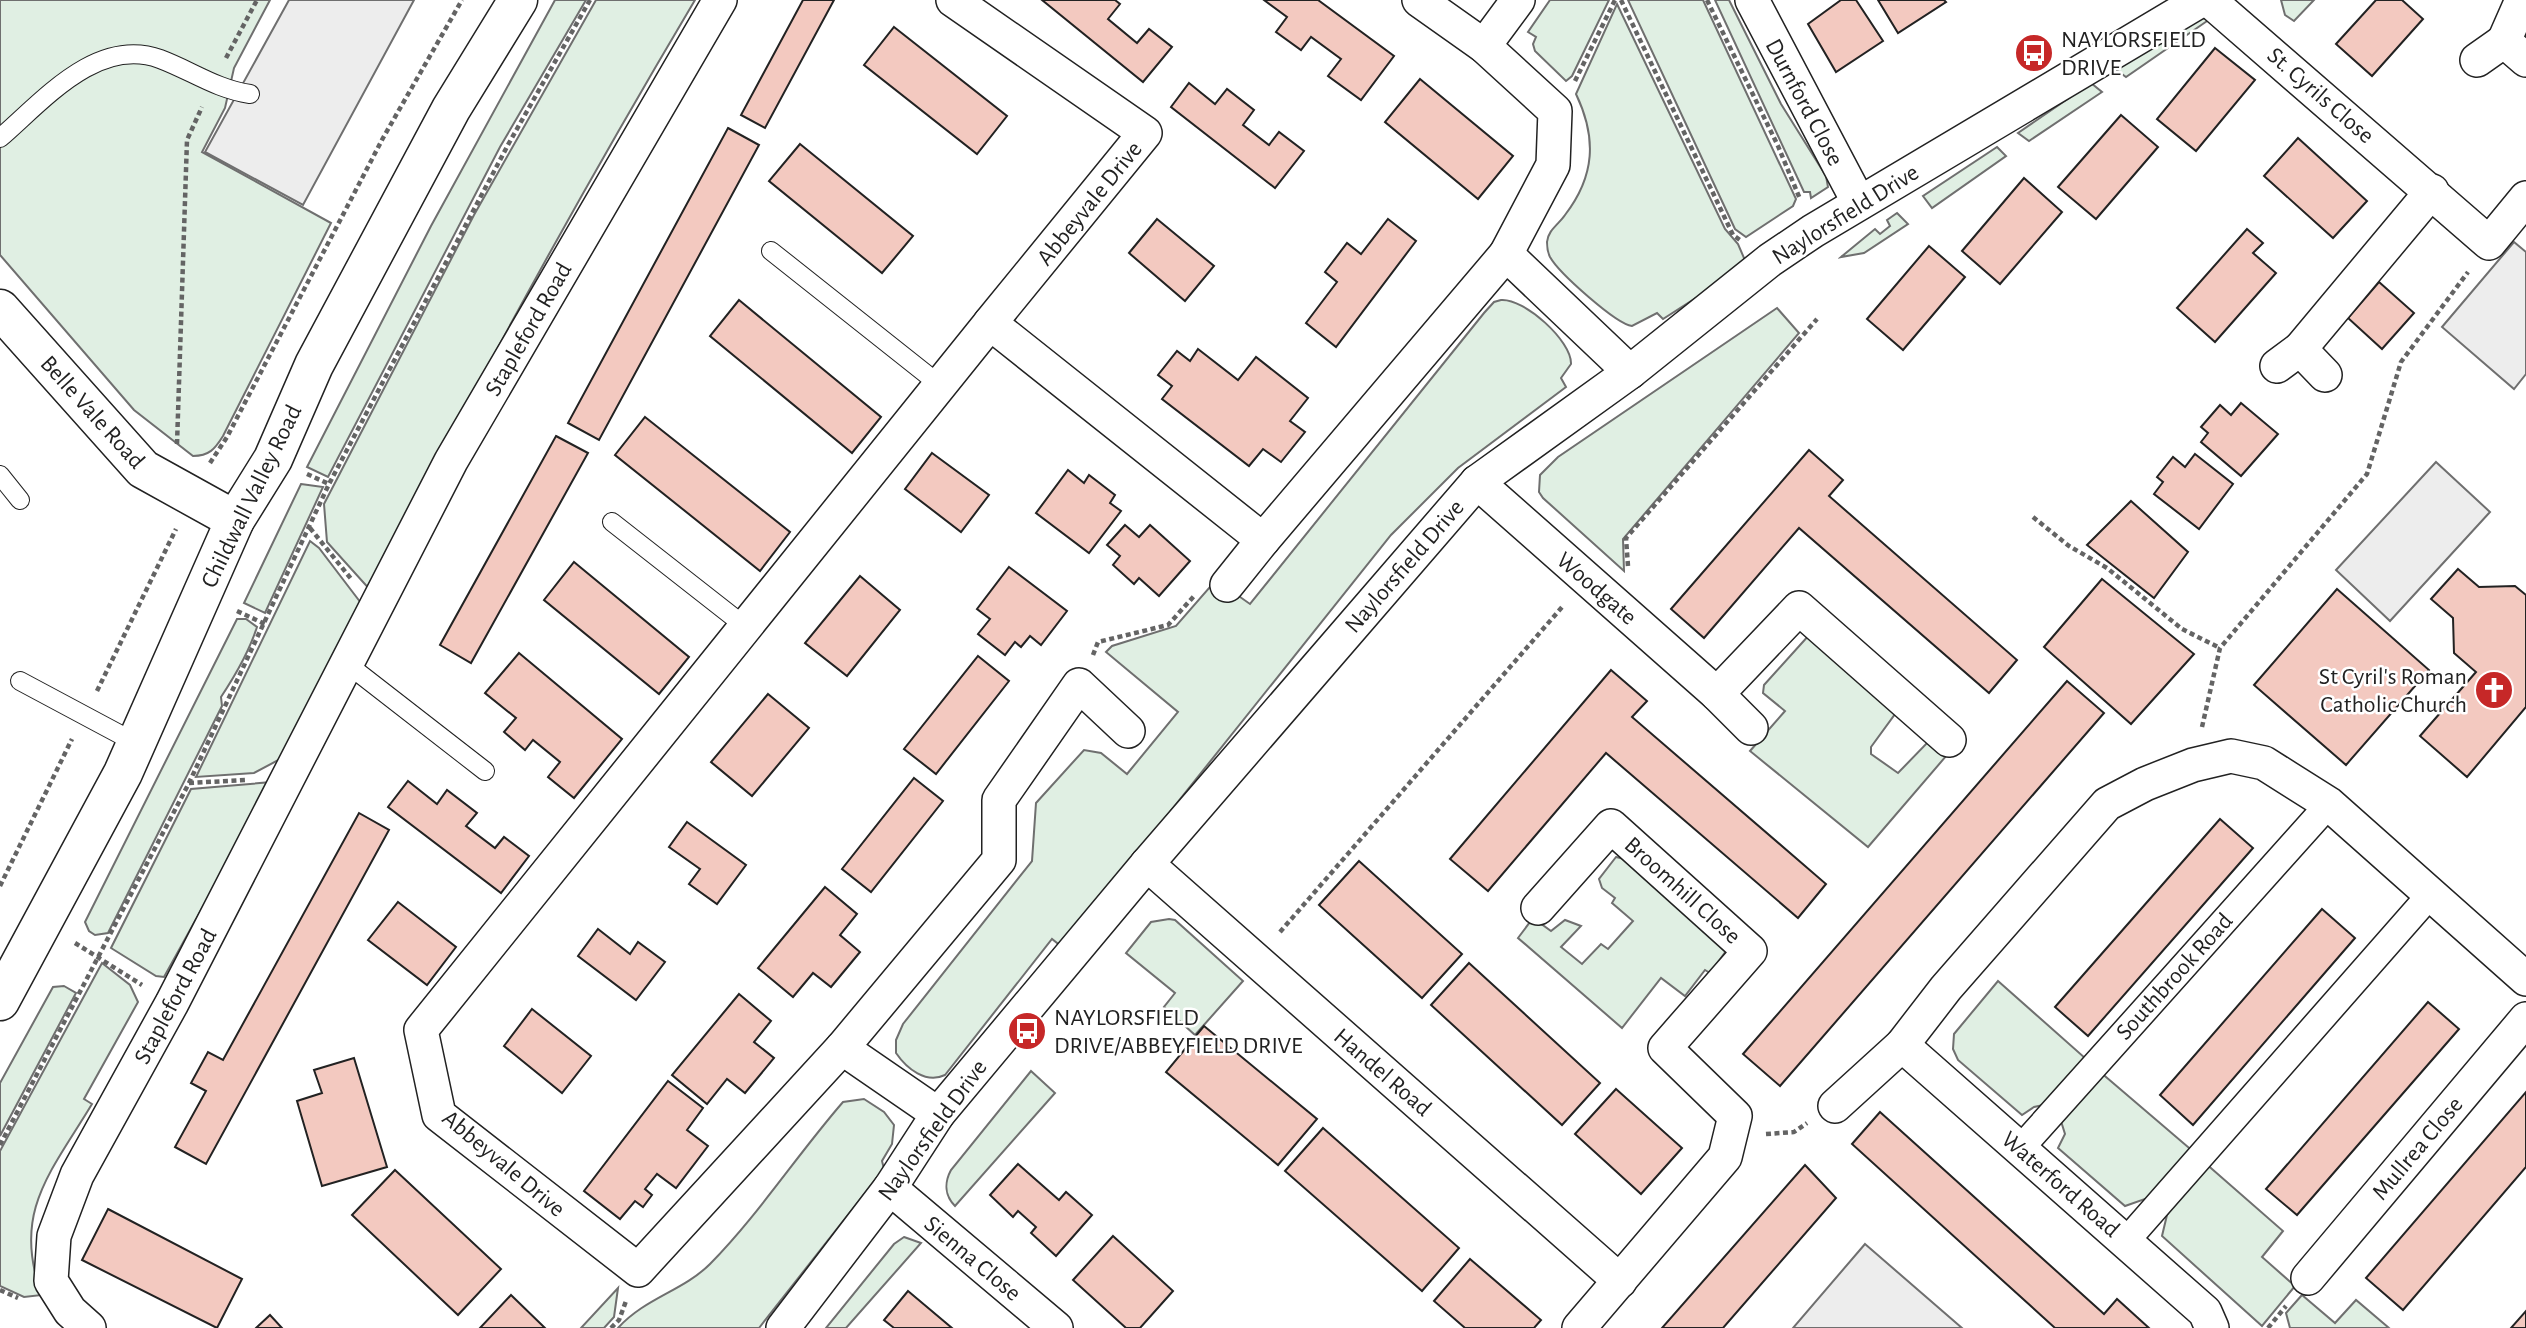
<svg xmlns="http://www.w3.org/2000/svg" width="2526" height="1328" font-family="'Alegreya Sans',sans-serif">
	<style>
		.green { fill: #e0efe3; stroke: #6f6f6f; stroke-width: 2 }
		.parking { fill: #ededed; stroke: #6f6f6f; stroke-width: 2 }
		.building { fill: #f3c9c0; stroke: #222; stroke-width: 2 }
		.lines { fill: none; stroke-linecap: round; stroke-linejoin: round }
		.service-casing { stroke: #222; stroke-width: 20 }
		.pedestrian-casing { stroke: #222; stroke-width: 29 }
		.minor-casing { stroke: #222; stroke-width: 36 }
		.secondary-casing { stroke: #222; stroke-width: 41 }
		.path { stroke: #646464; stroke-width: 4.5; stroke-dasharray: 5 3.5; stroke-linecap: butt }
		.service { stroke: #fff; stroke-width: 18 }
		.pedestrian { stroke: #fff; stroke-width: 26 }
		.minor { stroke: #fff; stroke-width: 33 }
		.secondary { stroke: #fff; stroke-width: 38 }
		.labels { text-anchor: middle; stroke-width: 5; stroke-linejoin: round; paint-order: stroke }
		.poi-label { font-size: 24px; fill: #222; stroke: #fff; text-anchor: start }
		.street-label { font-size: 24px; fill: #222; stroke: #fff }
	</style>
	<rect width="100%" height="100%" fill="#fff"/>
	<g class="green">
		<path d="M0,0H270L234,68L225,108L202,152L331,223L223,436C215,449 209,456 193,456L134,410L0,255Z"/>
		<path d="M555,0H586L500,147L328,477L307,467L431,226Z"/>
		<path d="M596,0H695C580,194 471,390 372,592L327,542L324,504L474,215Z"/>
		<path d="M1550,0H1609L1572,76L1566,81L1535,51L1533,44L1536,37L1528,32Z"/>
		<path d="M1628,0H1703L1796,199L1793,206L1746,237L1735,229Z"/>
		<path d="M1715,0H1729L1781,104L1826,176L1828,187L1811,198L1810,192H1804Z"/>
		<path d="M2281,0H2314L2294,21L2285,15Z"/>
		<path d="M1617,4L1725,229L1738,244L1747,265L1663,319L1657,313L1632,326C1616,324 1559,273 1550,257C1548,253 1547,247 1547,242C1548,230 1559,224 1565,215C1595,176 1597,138 1576,94Z"/>
		<path d="M2202,18L2210,19L2126,77L2114,68Z"/>
		<path d="M2091,83L2102,92L2029,141L2018,133Z"/>
		<path d="M1997,147L2006,156L1932,208L1923,196Z"/>
		<path d="M1897,213L1908,224L1864,253L1841,257L1875,229L1880,234L1890,226L1887,220Z"/>
		<path d="M1501,300C1524,298 1572,341 1571,364L1561,378L1566,387L1458,468L1391,535L1062,947L1052,939L945,1075C926,1084 907,1069 896,1053V1040L903,1024L1032,861L1036,803L1084,750L1101,753L1127,774L1178,712L1106,652L1112,646L1176,626L1216,580L1250,604L1484,313L1494,302Z"/>
		<path d="M1777,308L1799,333L1623,539L1624,571L1543,498L1539,492L1540,475L1558,457Z"/>
		<path d="M301,484L323,487L265,613L244,603Z"/>
		<path d="M310,541L319,548L364,607L284,757L254,773L196,777Z"/>
		<path d="M237,619H246L257,627C249,652 235,676 221,697L222,706L108,933L95,935L89,931L85,922Z"/>
		<path d="M1810,634L1895,714L1871,747V754L1898,773L1927,743L1953,748L1868,847L1750,751L1785,711L1763,693L1764,685Z"/>
		<path d="M272,782L164,977L156,976L111,948L191,789Z"/>
		<path d="M1616,857L1629,860L1726,951L1710,973L1705,970L1685,996L1661,978L1622,1028L1518,938L1533,918L1551,931L1565,920L1581,926L1561,947L1582,964L1601,944L1608,949L1633,921L1612,903L1615,898L1602,888L1599,879Z"/>
		<path d="M1169,919L1175,920L1243,981L1195,1035L1164,1007L1175,993L1126,953L1151,922Z"/>
		<path d="M102,963L130,985L138,1002L84,1099L92,1104C51,1172 11,1213 42,1295L24,1297L0,1286V1151Z"/>
		<path d="M1998,981L2085,1058L2048,1104L2034,1107L2022,1115L1958,1060L1953,1049L1954,1034Z"/>
		<path d="M64,986L76,993L0,1136V1083L53,987Z"/>
		<path d="M1031,1071L1055,1093L955,1206C945,1196 944,1183 951,1170Z"/>
		<path d="M2099,1071L2195,1153L2148,1198L2125,1206L2058,1148L2065,1134L2060,1118Z"/>
		<path d="M864,1099L884,1112L894,1125L892,1144L882,1161L884,1169L759,1328H618C645,1298 683,1291 710,1264C759,1214 797,1155 843,1102Z"/>
		<path d="M2204,1162L2283,1231L2262,1257L2295,1286L2262,1326L2162,1236L2167,1215Z"/>
		<path d="M904,1237L921,1243L846,1328H826L894,1244Z"/>
		<path d="M618,1288L614,1317L604,1328H581Z"/>
		<path d="M2302,1295L2335,1323L2356,1300L2389,1328H2290L2286,1313Z"/>
	</g>
	<g class="parking">
		<path d="M289,0H414L303,205L205,152Z"/>
		<path d="M2514,242L2526,252V374L2514,389L2442,327Z"/>
		<path d="M2436,462L2490,512L2390,621L2336,570Z"/>
		<path d="M1865,1244L1962,1328H1793Z"/>
	</g>
	<g class="building">
		<path d="M803,0H834L765,128L741,115Z"/>
		<path d="M1042,0H1115L1120,4L1108,19L1137,43L1149,29L1172,47L1143,82Z"/>
		<path d="M1264,0H1318L1394,56L1361,100L1328,76L1341,59L1311,37L1301,50L1276,32L1287,17Z"/>
		<path d="M1841,0H1856L1883,41L1836,72L1808,24Z"/>
		<path d="M1878,0H1944L1946,2L1898,33Z"/>
		<path d="M2376,0H2402L2423,19L2372,76L2336,44Z"/>
		<path d="M894,27L1007,116L977,154L864,65Z"/>
		<path d="M2215,48L2255,80L2196,151L2157,119Z"/>
		<path d="M1420,79L1513,156L1478,199L1385,122Z"/>
		<path d="M1189,83L1215,104L1227,89L1254,110L1243,125L1269,145L1279,132L1304,151L1275,188L1171,107Z"/>
		<path d="M2121,115L2158,147L2096,219L2058,187Z"/>
		<path d="M728,128L759,145L599,440L568,423Z"/>
		<path d="M2298,138L2367,201L2333,238L2264,176Z"/>
		<path d="M800,144L913,236L882,273L769,181Z"/>
		<path d="M2024,178L2062,212L2000,284L1962,251Z"/>
		<path d="M1157,219L1214,266L1185,301L1129,253Z"/>
		<path d="M1388,219L1416,241L1336,347L1306,323L1337,282L1325,272L1347,243L1361,254Z"/>
		<path d="M2247,229L2263,243L2253,253L2276,273L2215,342L2177,308Z"/>
		<path d="M1929,246L1965,277L1903,350L1867,319Z"/>
		<path d="M2379,282L2414,313L2382,349L2348,318Z"/>
		<path d="M739,300L881,417L852,453L710,336Z"/>
		<path d="M1198,349L1238,380L1256,357L1308,398L1290,421L1305,432L1281,462L1263,449L1249,466L1162,399L1172,386L1158,375L1177,351L1190,361Z"/>
		<path d="M2241,403L2278,434L2241,476L2201,442L2208,433L2201,427L2220,405L2231,415Z"/>
		<path d="M645,417L790,532L760,571L615,455Z"/>
		<path d="M556,436L588,453L471,663L440,645Z"/>
		<path d="M1809,450L1843,480L1829,496L2017,660L1989,693L1799,528L1704,638L1671,609Z"/>
		<path d="M932,453L989,495L961,532L905,489Z"/>
		<path d="M2195,454L2233,484L2199,529L2154,494L2163,482L2157,477L2173,457L2185,467Z"/>
		<path d="M1068,470L1084,483L1089,475L1115,495L1110,503L1121,511L1089,553L1036,513Z"/>
		<path d="M2131,501L2188,552L2154,598L2087,545Z"/>
		<path d="M1125,525L1139,537L1150,525L1190,561L1159,596L1139,578L1134,584L1113,565L1120,556L1107,545Z"/>
		<path d="M574,562L689,657L659,694L544,600Z"/>
		<path d="M1009,567L1067,611L1041,645L1030,636L1021,647L1015,642L1005,655L978,634L990,619L977,609Z"/>
		<path d="M2458,569L2479,587L2515,586L2526,595V707L2467,777L2420,736L2476,672L2454,653L2453,618L2431,599Z"/>
		<path d="M860,576L900,610L847,676L805,643Z"/>
		<path d="M2102,579L2194,654L2131,724L2044,647Z"/>
		<path d="M2337,589L2429,670L2346,765L2254,685Z"/>
		<path d="M519,653L622,739L574,798L548,777L560,762L533,740L525,750L504,732L516,718L485,693Z"/>
		<path d="M978,656L1009,681L936,774L904,749Z"/>
		<path d="M1611,670L1647,701L1632,717L1826,884L1798,918L1606,753L1488,891L1450,859Z"/>
		<path d="M2067,681L2104,713L1780,1086L1743,1054Z"/>
		<path d="M768,694L809,728L752,796L711,762Z"/>
		<path d="M914,778L943,801L871,892L842,869Z"/>
		<path d="M408,781L437,804L447,790L477,813L466,826L495,848L504,837L529,856L501,893L388,807Z"/>
		<path d="M359,813L389,830L206,1164L175,1147L206,1091L191,1083L208,1052L223,1060Z"/>
		<path d="M2220,819L2253,848L2088,1036L2055,1007Z"/>
		<path d="M687,822L746,865L717,904L689,884L700,869L669,847Z"/>
		<path d="M1359,861L1462,954L1422,998L1319,905Z"/>
		<path d="M825,887L857,914L840,935L860,952L831,987L813,973L793,997L758,968Z"/>
		<path d="M398,902L456,947L427,985L368,940Z"/>
		<path d="M2322,909L2355,938L2193,1125L2160,1095Z"/>
		<path d="M598,929L630,954L638,942L665,962L636,1000L578,956Z"/>
		<path d="M1469,963L1600,1083L1562,1125L1431,1005Z"/>
		<path d="M739,994L771,1021L754,1042L774,1058L745,1093L727,1079L707,1104L672,1075Z"/>
		<path d="M2428,1002L2459,1029L2297,1215L2266,1189Z"/>
		<path d="M532,1009L591,1056L562,1093L504,1046Z"/>
		<path d="M1204,1026L1317,1119L1278,1165L1166,1072Z"/>
		<path d="M354,1058L387,1167L322,1186L297,1101L322,1093L314,1070Z"/>
		<path d="M668,1081L703,1108L687,1130L708,1146L676,1188L657,1174L645,1189L652,1195L643,1207L635,1201L620,1219L584,1191Z"/>
		<path d="M1616,1089L1682,1148L1641,1194L1575,1134Z"/>
		<path d="M2526,1092V1167L2403,1310L2366,1278Z"/>
		<path d="M1880,1112L2104,1314L2117,1299L2149,1328H2055L1852,1144Z"/>
		<path d="M1323,1128L1459,1248L1422,1291L1285,1171Z"/>
		<path d="M1018,1164L1059,1200L1066,1192L1092,1215L1056,1256L1031,1233L1036,1227L1018,1211L1013,1217L990,1195Z"/>
		<path d="M1805,1165L1836,1198L1723,1328H1662Z"/>
		<path d="M395,1170L501,1269L458,1315L352,1215Z"/>
		<path d="M108,1209L242,1279L217,1328L82,1260Z"/>
		<path d="M1113,1236L1173,1291L1140,1328H1126L1073,1280Z"/>
		<path d="M1470,1259L1541,1320L1534,1328H1465L1434,1301Z"/>
		<path d="M908,1291L952,1328H894L884,1320Z"/>
		<path d="M511,1295L545,1328H480Z"/>
		<path d="M2526,1311V1328H2511Z"/>
		<path d="M270,1315L282,1328H256Z"/>
	</g>
	<g class="lines">
		<defs>
			<g id="service">
				<path d="M0,138C43,101 97,36 160,59C192,71 216,89 250,94"/>
				<path d="M771,251L940,385"/>
				<path d="M0,475L20,500"/>
				<path d="M612,522L746,627"/>
				<path d="M346,663L485,771"/>
				<path d="M20,681L136,743"/>
			</g>
			<g id="pedestrian">
				<path d="M2020,1149L2329,804"/>
				<path d="M2127,1240L2430,895"/>
			</g>
			<g id="minor">
				<path d="M953,0L1145,133L990,323"/>
				<path d="M1419,0L1484,46L1555,111L1553,165L1506,254"/>
				<path d="M1752,0L1859,203"/>
				<path d="M2209,0L2489,243L2526,198"/>
				<path d="M2522,0L2504,41L2526,60"/>
				<path d="M1484,46L1518,0"/>
				<path d="M2477,60L2504,41"/>
				<path d="M2277,366L2300,349"/>
				<path d="M2325,375L2300,349L2432,191"/>
				<path d="M1477,482L1717,694L1751,728"/>
				<path d="M1227,585L1263,540"/>
				<path d="M1717,694L1799,608L1949,740"/>
				<path d="M1147,864L1620,1281"/>
				<path d="M1538,908L1611,826L1750,951L1665,1048L1735,1116L1725,1157L1579,1328"/>
				<path d="M1902,1045L2205,1312L2212,1328"/>
				<path d="M842,1048L999,860V800L1079,685L1128,731"/>
				<path d="M1835,1106L1902,1045L1946,988L2107,804L2145,784L2193,765L2231,756L2264,763L2329,804L2526,979"/>
				<path d="M938,1114L842,1048L638,1270L439,1115L421,1030L990,323L1263,540L1506,254L1630,372"/>
				<path d="M890,1188L1056,1328"/>
				<path d="M2308,1278L2526,1019"/>
				<path d="M89,1328L70,1311L51,1281L54,1236L77,1175L172,1003L451,461L720,0"/>
				<path d="M783,1328L890,1188L938,1114L1147,864L1477,482L1630,372L1770,260L1813,231L2201,0"/>
			</g>
			<g id="secondary">
				<path d="M0,309L143,469L235,520"/>
				<path d="M0,1001L123,773L235,520L273,459L314,365L451,109L518,0"/>
			</g>
		</defs>
		<use href="#service" class="service-casing"/>
		<use href="#pedestrian" class="pedestrian-casing"/>
		<use href="#minor" class="minor-casing"/>
		<use href="#secondary" class="secondary-casing"/>
		<g class="path">
			<path d="M1621,0L1733,235L1740,240"/>
			<path d="M1707,0L1778,146L1800,199"/>
			<path d="M226,58L257,0"/>
			<path d="M1575,81L1615,0"/>
			<path d="M177,444L187,140L202,107"/>
			<path d="M210,463L227,437L383,138L462,0"/>
			<path d="M307,474L329,484"/>
			<path d="M2033,517L2069,546L2107,568L2182,629L2220,648"/>
			<path d="M310,528L352,580"/>
			<path d="M1628,566L1626,538L1817,319"/>
			<path d="M237,611L265,624"/>
			<path d="M1093,655L1098,642L1168,625L1194,596"/>
			<path d="M97,691L176,529"/>
			<path d="M2202,727L2220,648L2367,474L2401,362L2468,272"/>
			<path d="M189,783L247,780"/>
			<path d="M0,886L72,739"/>
			<path d="M1280,932L1563,606"/>
			<path d="M75,943L142,985"/>
			<path d="M1766,1134L1794,1132L1807,1123"/>
			<path d="M0,1145L189,783L329,484L509,143L590,0"/>
			<path d="M0,1290L18,1298"/>
			<path d="M611,1328L619,1320L626,1301"/>
			<path d="M2268,1328L2286,1306"/>
		</g>
		<use href="#service" class="service"/>
		<use href="#pedestrian" class="pedestrian"/>
		<use href="#minor" class="minor"/>
		<use href="#secondary" class="secondary"/>
	</g>
	<defs>
		<symbol id="bus-disc" viewBox="-11 -11 22 22"><circle r="9.5" fill="#c62828" stroke="#fff"/><path d="M-5-6H5V4H4V6H2V4H-2V6H-4V4H-5ZM-3.5-4V0h7V-4ZM-3.5 1.2v1.5H-2V1.2ZM2 1.2v1.5H3.5V1.2Z" fill="#fff"/></symbol>
		<symbol id="church-disc" viewBox="-11 -11 22 22"><circle r="9.5" fill="#c62828" stroke="#fff"/><path d="M-1.2-6h2.4v3.5h3.3v2.4h-3.3V6h-2.4V-.1h-3.3v-2.4h3.3Z" fill="#fff"/></symbol>
	</defs>
	<g fill-rule="evenodd">
		<use href="#bus-disc" x="2012" y="31" width="44" height="44"/>
		<use href="#church-disc" x="2472" y="668" width="44" height="44"/>
		<use href="#bus-disc" x="1005" y="1009" width="44" height="44"/>
	</g>
	<g class="labels">
		<g class="poi-label">
			<text x="2061" y="47">NAYLORSFIELD<tspan x="2061" dy="28">DRIVE</tspan></text>
			<text x="2467" y="684" text-anchor="end">St Cyril's Roman<tspan x="2467" dy="28">Catholic Church</tspan></text>
			<text x="1054" y="1025">NAYLORSFIELD<tspan x="1054" dy="28">DRIVE/ABBEYFIELD DRIVE</tspan></text>
		</g>
		<g class="street-label">
			<text transform="translate(2321 95) rotate(41)" y="8">St. Cyrils Close</text>
			<text transform="translate(1805 102) rotate(62)" y="8">Durnford Close</text>
			<text transform="translate(1089 203) rotate(-51)" y="8">Abbeyvale Drive</text>
			<text transform="translate(1845 214) rotate(-32)" y="8">Naylorsfield Drive</text>
			<text transform="translate(528 329) rotate(-60)" y="8">Stapleford Road</text>
			<text transform="translate(93 412) rotate(48)" y="8">Belle Vale Road</text>
			<text transform="translate(251 496) rotate(-64)" y="8">Childwall Valley Road</text>
			<text transform="translate(1404 566) rotate(-49)" y="8">Naylorsfield Drive</text>
			<text transform="translate(1597 588) rotate(41)" y="8">Woodgate</text>
			<text transform="translate(1683 890) rotate(42)" y="8">Broomhill Close</text>
			<text transform="translate(2174 976) rotate(-48)" y="8">Southbrook Road</text>
			<text transform="translate(175 996) rotate(-62)" y="8">Stapleford Road</text>
			<text transform="translate(1383 1072) rotate(41)" y="8">Handel Road</text>
			<text transform="translate(932 1130) rotate(-54)" y="8">Naylorsfield Drive</text>
			<text transform="translate(2417 1148) rotate(-50)" y="8">Mullrea Close</text>
			<text transform="translate(504 1163) rotate(40)" y="8">Abbeyvale Drive</text>
			<text transform="translate(2061 1184) rotate(41)" y="8">Waterford Road</text>
			<text transform="translate(973 1258) rotate(40)" y="8">Sienna Close</text>
		</g>
	</g>
</svg>
